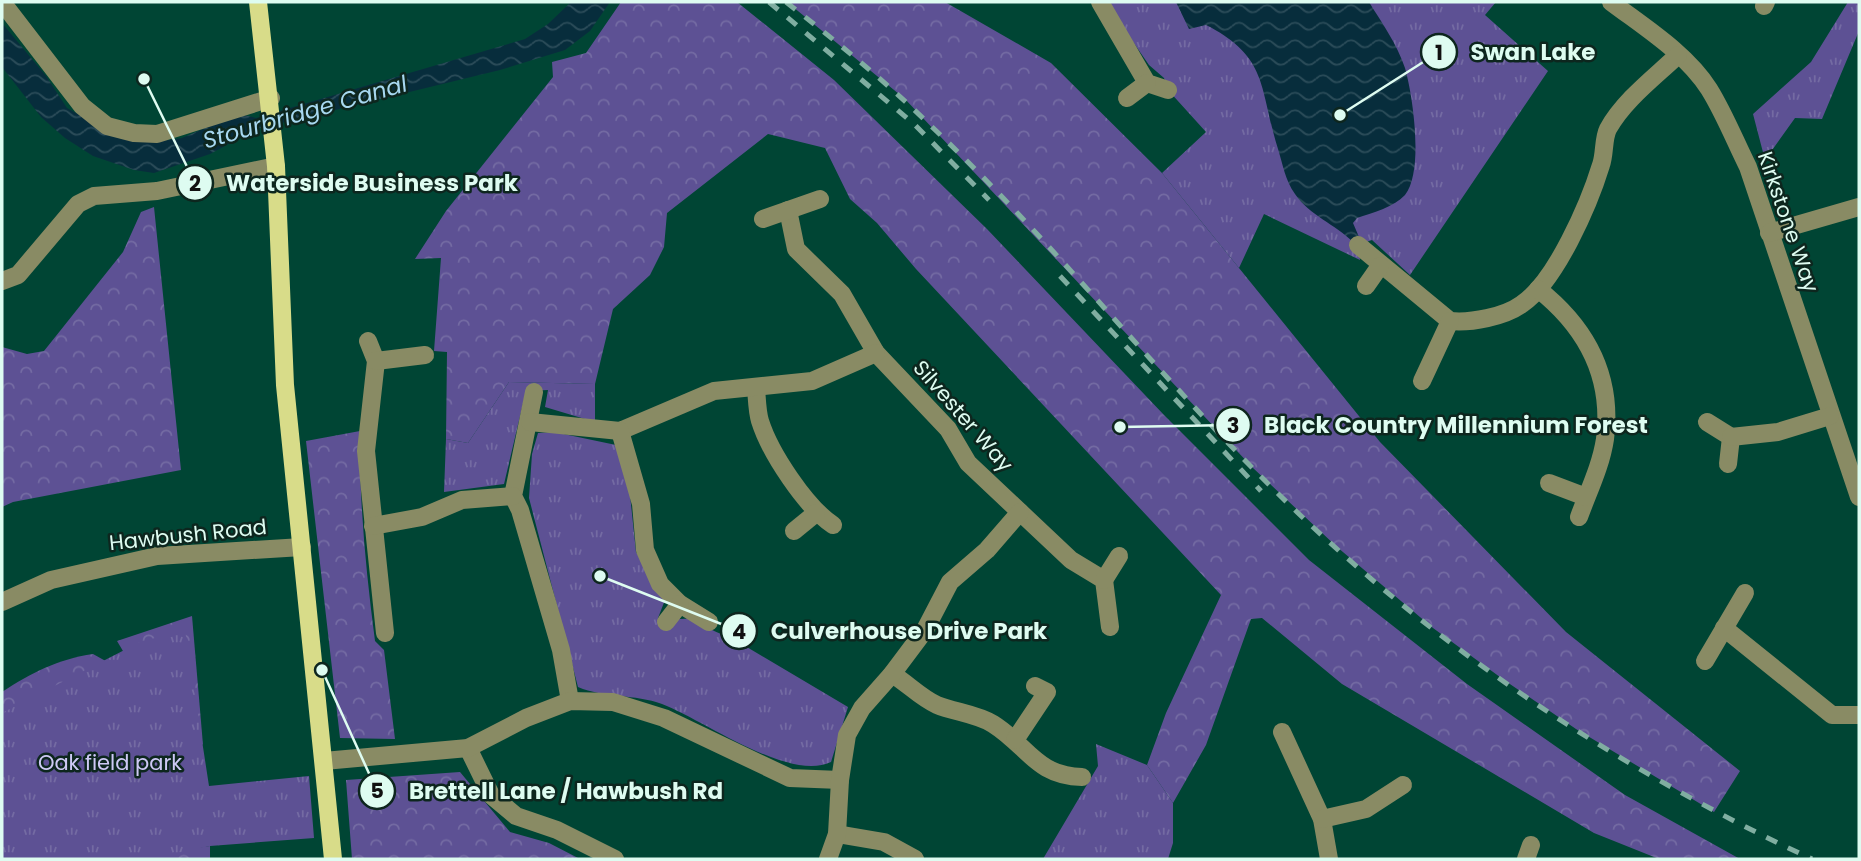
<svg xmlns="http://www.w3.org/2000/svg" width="1861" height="861" font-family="Poppins,sans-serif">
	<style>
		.forest { fill: url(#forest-crowns) }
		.park { fill: url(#park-tufts) }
		.water { fill: url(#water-waves) }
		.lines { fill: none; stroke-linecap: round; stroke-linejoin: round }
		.minor { stroke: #898b64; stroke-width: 18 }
		.major { stroke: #d8dc89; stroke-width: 18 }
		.rail { stroke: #80aea1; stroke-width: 5; stroke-dasharray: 12 12; stroke-linecap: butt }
		.labels { text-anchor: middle; stroke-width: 5; stroke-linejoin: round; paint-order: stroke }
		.street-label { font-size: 21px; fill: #defcf1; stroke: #0d261e }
		.park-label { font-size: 21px; fill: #cec9f5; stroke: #0d261e }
		.water-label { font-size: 23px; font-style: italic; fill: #a7d8f0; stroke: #0d261e }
		.leader { fill: none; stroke: #defcf1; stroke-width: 2.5 }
		.callout-dot { fill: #defcf1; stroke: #0d261e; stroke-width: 2.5 }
		.mark-label { font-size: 21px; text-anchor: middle; font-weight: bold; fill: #111 }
		.callout-label { font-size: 23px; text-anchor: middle; font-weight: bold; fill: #defcf1; stroke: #0d261e; stroke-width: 5; stroke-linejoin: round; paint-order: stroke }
	</style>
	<defs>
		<pattern id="forest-crowns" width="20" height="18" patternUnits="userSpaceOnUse" patternTransform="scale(1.75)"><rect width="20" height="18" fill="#5d5194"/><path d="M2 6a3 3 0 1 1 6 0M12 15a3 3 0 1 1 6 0" fill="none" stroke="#746ba3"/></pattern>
		<pattern id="park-tufts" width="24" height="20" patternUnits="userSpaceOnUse" patternTransform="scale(1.75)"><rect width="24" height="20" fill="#5d5194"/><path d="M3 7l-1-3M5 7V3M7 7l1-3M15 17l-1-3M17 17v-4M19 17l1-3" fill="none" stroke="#746ba3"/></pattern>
		<pattern id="water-waves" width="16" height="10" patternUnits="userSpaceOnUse" patternTransform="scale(1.75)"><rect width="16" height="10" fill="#072d3c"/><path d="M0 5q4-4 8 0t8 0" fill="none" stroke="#2b4c59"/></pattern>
	</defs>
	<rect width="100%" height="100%" fill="#004534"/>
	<g class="forest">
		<path d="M621,2H737L834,80L987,229L1164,415L1309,560L1467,684L1625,795L1740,859H1659L1594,833L1342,684L1262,618L1251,619L1206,745L1173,803L1147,765L1166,713L1221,595L916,269L877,223L850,199L825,148L768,134L667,213L664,247L650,275L613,309L595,384L509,382L468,443L446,439L447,352L434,351L441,258L415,259L446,211L553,77L552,62L586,53Z"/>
		<path d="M787,2H945L1051,63L1162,173L1380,442L1566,632L1740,771L1714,812L1576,729L1504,680L1433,628L1337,547L1253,468L905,99Z"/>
		<path d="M154,207L181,470L13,502L2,507V347L27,354L44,351L123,252L141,212Z"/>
		<path d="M360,431C359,501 366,572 375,641L384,650L395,739L340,738L306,441Z"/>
		<path d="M192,616L203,745L129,661L117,641Z"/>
		<path d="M93,654L111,664L2,728V692C31,673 58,659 93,654Z"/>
		<path d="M460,772L510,832L549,843L580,859H352L346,780Z"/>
		<path d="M210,846V859H120Z"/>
	</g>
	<g class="park">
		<path d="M1110,2H1496L1485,15L1548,71L1410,275L1372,240L1358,245L1360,260L1264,214L1239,268L1162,173L1206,132L1168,90L1164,78L1149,65L1113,13Z"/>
		<path d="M1848,2H1859V31L1822,119L1795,118L1765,160L1753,114L1811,62Z"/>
		<path d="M509,382L595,384V422L545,407L548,390L526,391L504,484L444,492L446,439L468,443Z"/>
		<path d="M554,432L616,445L628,476L636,552L665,600L658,618C670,623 682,616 693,620C706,625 714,633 730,637L848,707L831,762C788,782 704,720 662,704C635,694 604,698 578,687L529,498L532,454L538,433Z"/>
		<path d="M185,630L209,786L309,776L314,838L210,846L149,859H2V713L140,642Z"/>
		<path d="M1096,744L1147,765L1173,803V843L1168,859H1043L1098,766Z"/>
	</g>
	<g class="water">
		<path d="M571,2H610L590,31L565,50L500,70L257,129L210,154L154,173L134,170L93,156L65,138L41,117L2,67V23L46,76L67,108L116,135L161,141L182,138L233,116L241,114L256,118L525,39L548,24Z"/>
		<path d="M1176,2H1369C1382,23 1397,44 1405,68C1413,96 1424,171 1405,195C1394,207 1372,213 1357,218L1353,223L1359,237L1353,242C1335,224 1310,216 1295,194C1285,180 1283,165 1278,149C1259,88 1269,57 1206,25L1189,29Z"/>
	</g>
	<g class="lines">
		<g class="minor">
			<path d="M2,2L82,106L107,126L134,133L157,134L271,98"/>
			<path d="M1100,2L1147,83L1168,90"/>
			<path d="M1611,2C1644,27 1686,53 1709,89C1724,113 1735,141 1748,167L1859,497"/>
			<path d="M1764,6L1766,2"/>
			<path d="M1127,98L1147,83"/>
			<path d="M788,210L796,249L842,294L876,353L948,429L968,463L1071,560L1104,580L1110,627"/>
			<path d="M763,219L820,199"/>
			<path d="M1769,233L1859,207"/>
			<path d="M1358,245L1450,321C1471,323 1504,317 1522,304C1556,281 1589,204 1601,165C1605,154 1603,139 1608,129C1624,100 1655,77 1678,55"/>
			<path d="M2,281L18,275L78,204L94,196L157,191L276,166"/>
			<path d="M1366,286L1380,266"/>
			<path d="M1538,289C1586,327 1613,376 1605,439C1601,466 1588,492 1579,517"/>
			<path d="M368,341L376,361L366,451L385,633"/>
			<path d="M376,361L425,355"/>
			<path d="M1422,381L1450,321"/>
			<path d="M756,388C757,399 757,411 760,421C770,453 806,507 833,525"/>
			<path d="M534,392L513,496L520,510L561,650L570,701"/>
			<path d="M530,422L620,431L714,391L812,381L876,353"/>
			<path d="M1707,422L1731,437L1728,464"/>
			<path d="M620,431L641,504L645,550L660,584L680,604L709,622"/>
			<path d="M1731,437L1778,432L1830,416"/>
			<path d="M1549,483L1586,497"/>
			<path d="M373,526L422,517L462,500L513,496"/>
			<path d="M794,531L816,513"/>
			<path d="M1104,580L1119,556"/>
			<path d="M2,602L51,580L157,556L302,547"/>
			<path d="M666,622L680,604"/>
			<path d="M1724,628L1832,715H1859"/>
			<path d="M1705,661L1745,593"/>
			<path d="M892,674C907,683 921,698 937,705C954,712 977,714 993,724C1028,746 1036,776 1082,777"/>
			<path d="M1282,732L1322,819L1329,859"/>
			<path d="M1015,740L1047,692L1035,686"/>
			<path d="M468,748L491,795L516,816L557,830L615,859"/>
			<path d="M324,761L468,748L526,718L570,701L613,702L664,718L790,778L840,780"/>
			<path d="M1322,819L1366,809L1403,785"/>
			<path d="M837,834L884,842L915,859"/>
			<path d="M828,859L837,834L840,780L847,735L862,708L892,674L925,630L950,582L987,550L1020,512"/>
			<path d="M1526,859L1531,845"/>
		</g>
		<path class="major" d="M258,2L276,166L285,385L333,859"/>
		<g class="rail">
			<path d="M769,2L914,124L989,200"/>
			<path d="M786,2C836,41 885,81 930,125C1059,247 1169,390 1298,513C1448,656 1624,772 1812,859"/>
			<path d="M1060,276L1261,491"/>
		</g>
	</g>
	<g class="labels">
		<g class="street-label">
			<text transform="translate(1788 222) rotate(71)" y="7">Kirkstone Way</text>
			<text transform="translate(963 416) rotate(49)" y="7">Silvester Way</text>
			<text transform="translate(188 535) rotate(-6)" y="7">Hawbush Road</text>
		</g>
		<g class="park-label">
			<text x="110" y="770">Oak field park</text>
		</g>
		<g class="water-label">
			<text transform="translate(305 112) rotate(-16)" y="8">Stourbridge Canal</text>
		</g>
	</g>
	<path class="leader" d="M1340 115L1439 52M144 79L195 183M1120 427L1233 425M600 576L739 631M322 670L377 791"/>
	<g class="callout-dot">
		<circle cx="1340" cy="115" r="7"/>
		<circle cx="144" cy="79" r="7"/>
		<circle cx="1120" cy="427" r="7"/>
		<circle cx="600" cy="576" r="7"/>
		<circle cx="322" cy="670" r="7"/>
		<circle cx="1439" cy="52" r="18"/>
		<circle cx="195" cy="183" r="18"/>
		<circle cx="1233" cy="425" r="18"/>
		<circle cx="739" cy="631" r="18"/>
		<circle cx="377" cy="791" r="18"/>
	</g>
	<g class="mark-label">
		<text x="1439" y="60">1</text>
		<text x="195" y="191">2</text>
		<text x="1233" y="433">3</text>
		<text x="739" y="639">4</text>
		<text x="377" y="798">5</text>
	</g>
	<g class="callout-label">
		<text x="1533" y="60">Swan Lake</text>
		<text x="372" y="191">Waterside Business Park</text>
		<text x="1456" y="433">Black Country Millennium Forest</text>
		<text x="909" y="639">Culverhouse Drive Park</text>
		<text x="566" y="799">Brettell Lane / Hawbush Rd</text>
	</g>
	<rect width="1861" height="861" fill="none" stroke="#defcf1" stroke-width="7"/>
</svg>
